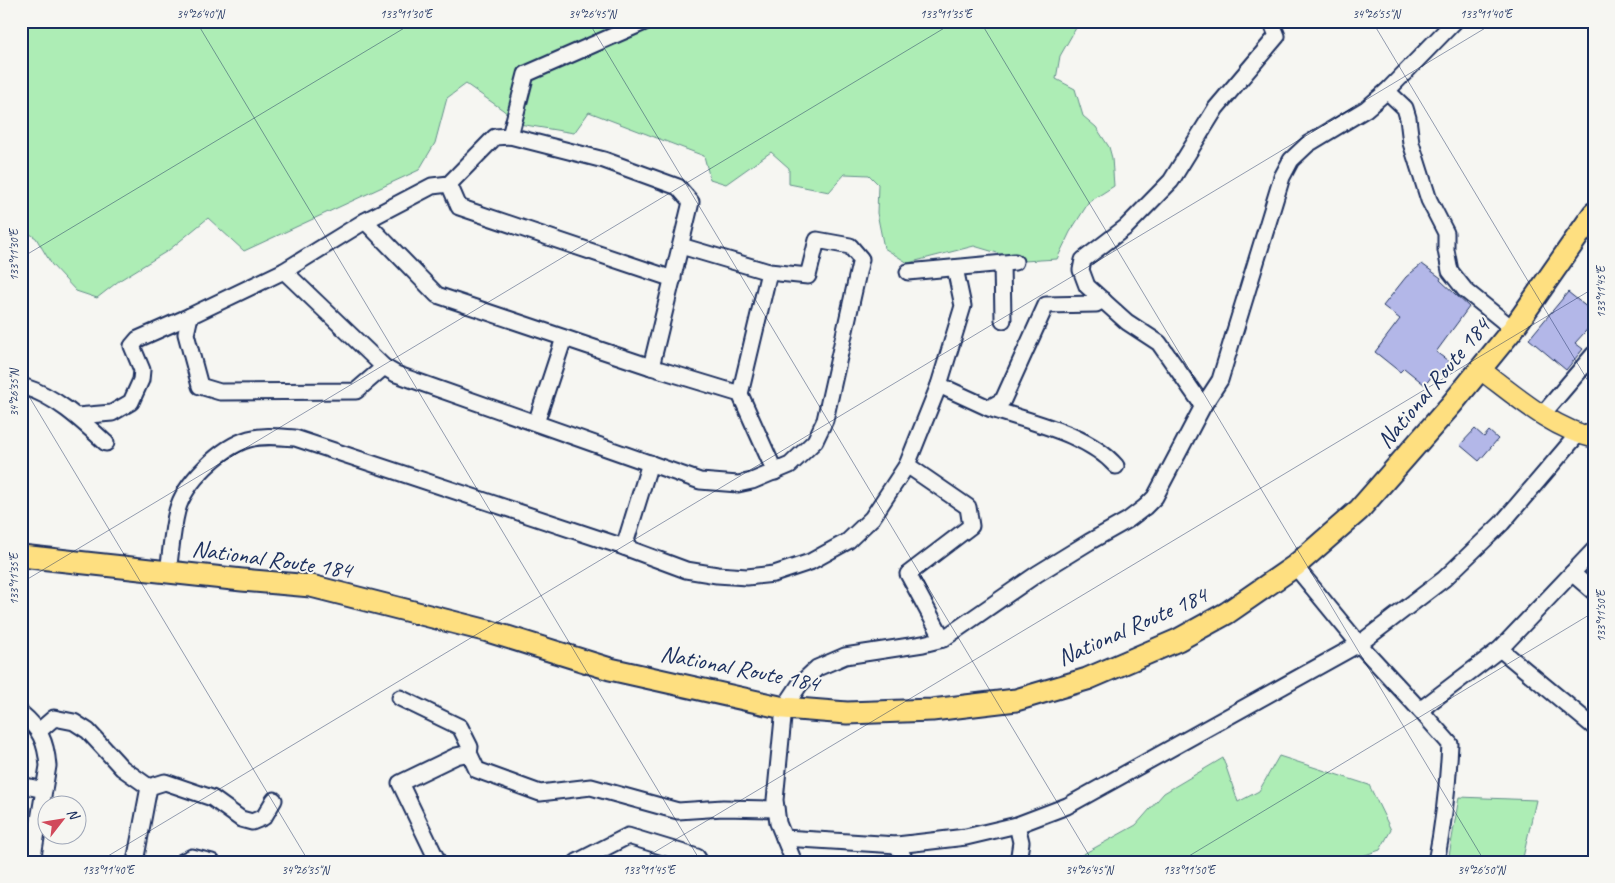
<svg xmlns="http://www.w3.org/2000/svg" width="1615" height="883" font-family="Caveat,sans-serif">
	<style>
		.green { fill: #adedb5; stroke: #648e8a }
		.building { fill: #b3b7e8; stroke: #1b2f5e }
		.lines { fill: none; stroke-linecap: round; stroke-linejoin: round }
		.minor-casing { stroke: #1b2f5e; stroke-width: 19 }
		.major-casing { stroke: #1b2f5e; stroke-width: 22 }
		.highway-casing { stroke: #1b2f5e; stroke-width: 25 }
		.minor { stroke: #f6f6f2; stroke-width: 15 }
		.major { stroke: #fedf80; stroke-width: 19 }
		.highway { stroke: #fedf80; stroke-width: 21 }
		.ticks { fill: none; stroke: #1b2f5e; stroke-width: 1; stroke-opacity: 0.45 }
		.labels { text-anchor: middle; stroke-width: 4; stroke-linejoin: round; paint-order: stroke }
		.street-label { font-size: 24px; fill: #1b2f5e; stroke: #f6f6f2 }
		.neatline { fill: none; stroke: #1b2f5e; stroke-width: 2 }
		.ticks-label { font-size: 12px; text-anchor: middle; fill: #1b2f5e }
	</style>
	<rect width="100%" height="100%" fill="#f6f6f2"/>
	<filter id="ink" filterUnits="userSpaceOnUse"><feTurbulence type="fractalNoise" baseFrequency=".02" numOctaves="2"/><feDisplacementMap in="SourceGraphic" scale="10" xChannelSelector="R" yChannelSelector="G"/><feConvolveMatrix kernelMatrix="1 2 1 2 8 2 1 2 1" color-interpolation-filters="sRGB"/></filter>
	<g filter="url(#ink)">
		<g class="green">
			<path d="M21,21H1080L1060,56L1056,79L1075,89L1083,116L1096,127L1109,147L1112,158L1114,186L1089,202L1070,232L1057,259L1024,261L974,246L908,263L884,248L877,213L878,184L869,175L845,174L829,192L789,184V168L771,152L726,184L710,179L704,156L589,112L574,133L519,124L503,110L466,84L447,98L435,143L419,170L244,251L208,218L169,250L120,280L97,298L76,291L52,265L36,238L21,228Z"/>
			<path d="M1279,756L1369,785L1391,830L1380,850L1344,862H1069L1136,825L1164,793L1223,758L1238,802L1259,791Z"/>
			<path d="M1459,797L1536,800L1522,862H1448Z"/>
		</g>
		<g class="building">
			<path d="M1422,264L1441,278L1440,280L1469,307L1436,352L1451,363L1442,375L1436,371L1425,385L1404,368L1400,372L1375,352L1400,319L1383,306L1406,277Z"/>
			<path d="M1568,292L1594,313V322L1575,343L1583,349L1566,370L1529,339Z"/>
			<path d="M1475,429L1484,437L1489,431L1498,439L1479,461L1460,445Z"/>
		</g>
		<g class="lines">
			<defs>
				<g id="minor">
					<path d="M1387,91L1405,108L1408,118L1411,143L1429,200L1446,233V250L1450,271L1465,290L1513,329"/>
					<path d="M510,136L526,74L647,21"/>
					<path d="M449,184L459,207L673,279"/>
					<path d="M365,221L437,295L651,367L740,394L775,472"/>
					<path d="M1002,263L1003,320"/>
					<path d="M284,271L384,367L396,374L700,481L738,484L752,481L790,465L815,441L825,420L861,259L850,246L817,240L808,276L769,272L681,246"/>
					<path d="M908,272L1015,262"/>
					<path d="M190,316L186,334L200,386L220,392L356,391L384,367"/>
					<path d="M939,385L989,408L1003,400L1046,305L1096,304L1103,300"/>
					<path d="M25,387C57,397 82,421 106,443"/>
					<path d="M740,394L769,272"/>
					<path d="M1203,406L1159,343L1127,322L1087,286L1081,270L1083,260L1126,227L1171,181L1216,108L1277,36L1271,21"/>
					<path d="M989,408C1029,422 1087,433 1116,466"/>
					<path d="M1542,415L1594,354"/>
					<path d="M77,416L112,413L131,402L141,380L142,370L132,346L138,339L190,316L284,271L365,221L432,186L449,184L495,137L510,136L604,160L678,187L691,202L651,367"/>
					<path d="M536,423L564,338"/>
					<path d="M907,465L968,507L971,526L908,574L943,639"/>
					<path d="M624,547L650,463"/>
					<path d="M1295,566L1359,644L1420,710L1450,744C1448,784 1444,822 1436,862"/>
					<path d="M168,572C171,552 172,530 177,511C184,483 221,447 249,439C264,435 279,437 295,438L624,547L686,570L717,575L747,577L774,574L810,562L848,541L872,518L907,465L939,385L963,306L955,268"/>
					<path d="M1572,573L1594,592"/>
					<path d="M1500,649L1594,727"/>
					<path d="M400,698L460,727L470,747L469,753"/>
					<path d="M1420,710L1500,649L1594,550"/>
					<path d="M21,713C40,729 46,741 48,766L32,862"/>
					<path d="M39,731L54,718L74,722L88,731L122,768L149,787L135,862"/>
					<path d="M21,785L44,790"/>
					<path d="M149,787L165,782L212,798L241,819L252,822L264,817L274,800"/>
					<path d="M1017,825L1021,842L1018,862"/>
					<path d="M784,838L897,845L966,837L1017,825L1067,806L1359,644L1444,579L1502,523L1578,434"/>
					<path d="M897,845L906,862"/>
					<path d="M182,862L192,857L212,862"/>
					<path d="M438,862L400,783L456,756L469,753L477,770L540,793L591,787L678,811L723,808L776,809"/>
					<path d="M577,862L628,836L697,857L700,862"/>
					<path d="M794,862L778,823L775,800L784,708L800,684L817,668L845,656L923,644L943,639L1037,574L1089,542L1128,520L1145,507L1155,497L1203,406L1220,380L1282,177L1291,160L1308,144L1366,109L1387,91L1455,21"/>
				</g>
				<path id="major" d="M1481,370C1516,396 1551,428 1594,438"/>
				<path id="highway" d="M21,556L242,580L311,586L488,631L610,669L784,708L847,713L932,710L1016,700L1087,679L1178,640L1227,613L1295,566L1359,510L1451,405L1513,329L1594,213"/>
			</defs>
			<use href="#minor" class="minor-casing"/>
			<use href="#major" class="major-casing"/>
			<use href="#highway" class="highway-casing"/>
			<use href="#minor" class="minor"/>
			<use href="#major" class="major"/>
			<use href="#highway" class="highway"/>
		</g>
	</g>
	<path class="ticks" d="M196,21L701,862M588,21L1093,862M980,21L1485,862M1372,21L1594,391M21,258L416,21M21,383L309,862M21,583L956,21M98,862L1497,21M638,862L1594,288M1179,862L1594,612"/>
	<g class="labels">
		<g class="street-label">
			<text transform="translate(1433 383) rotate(-50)" y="8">National Route 184</text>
			<text transform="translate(272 559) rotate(8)" y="8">National Route 184</text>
			<text transform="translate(1132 626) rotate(-24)" y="8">National Route 184</text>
			<text transform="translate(740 668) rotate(11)" y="8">National Route 184</text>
		</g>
	</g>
	<rect width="1615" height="883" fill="none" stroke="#f6f6f2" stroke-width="55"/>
	<g transform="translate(62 820) rotate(59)"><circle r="24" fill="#f6f6f2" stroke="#9ea6b7"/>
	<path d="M0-4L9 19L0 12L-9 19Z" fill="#d1495b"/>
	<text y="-8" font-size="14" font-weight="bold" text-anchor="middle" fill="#1b2f5e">N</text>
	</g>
	<rect x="28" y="28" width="1560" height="828" class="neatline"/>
	<g class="ticks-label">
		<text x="200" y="18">34°26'40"N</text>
		<text x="406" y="18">133°11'30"E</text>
		<text x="592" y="18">34°26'45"N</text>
		<text x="946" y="18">133°11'35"E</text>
		<text x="1376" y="18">34°26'55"N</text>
		<text x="1486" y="18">133°11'40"E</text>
		<text transform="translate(14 255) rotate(-90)" y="4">133°11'30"E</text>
		<text transform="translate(1601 292) rotate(-90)" y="4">133°11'45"E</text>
		<text transform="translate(14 393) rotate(-90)" y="4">34°26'35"N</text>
		<text transform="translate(14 579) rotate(-90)" y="4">133°11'35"E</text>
		<text transform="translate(1601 616) rotate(-90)" y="4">133°11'50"E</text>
		<text x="108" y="874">133°11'40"E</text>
		<text x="305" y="874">34°26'35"N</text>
		<text x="649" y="874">133°11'45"E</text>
		<text x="1089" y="874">34°26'45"N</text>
		<text x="1189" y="874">133°11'50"E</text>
		<text x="1481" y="874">34°26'50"N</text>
	</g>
</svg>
